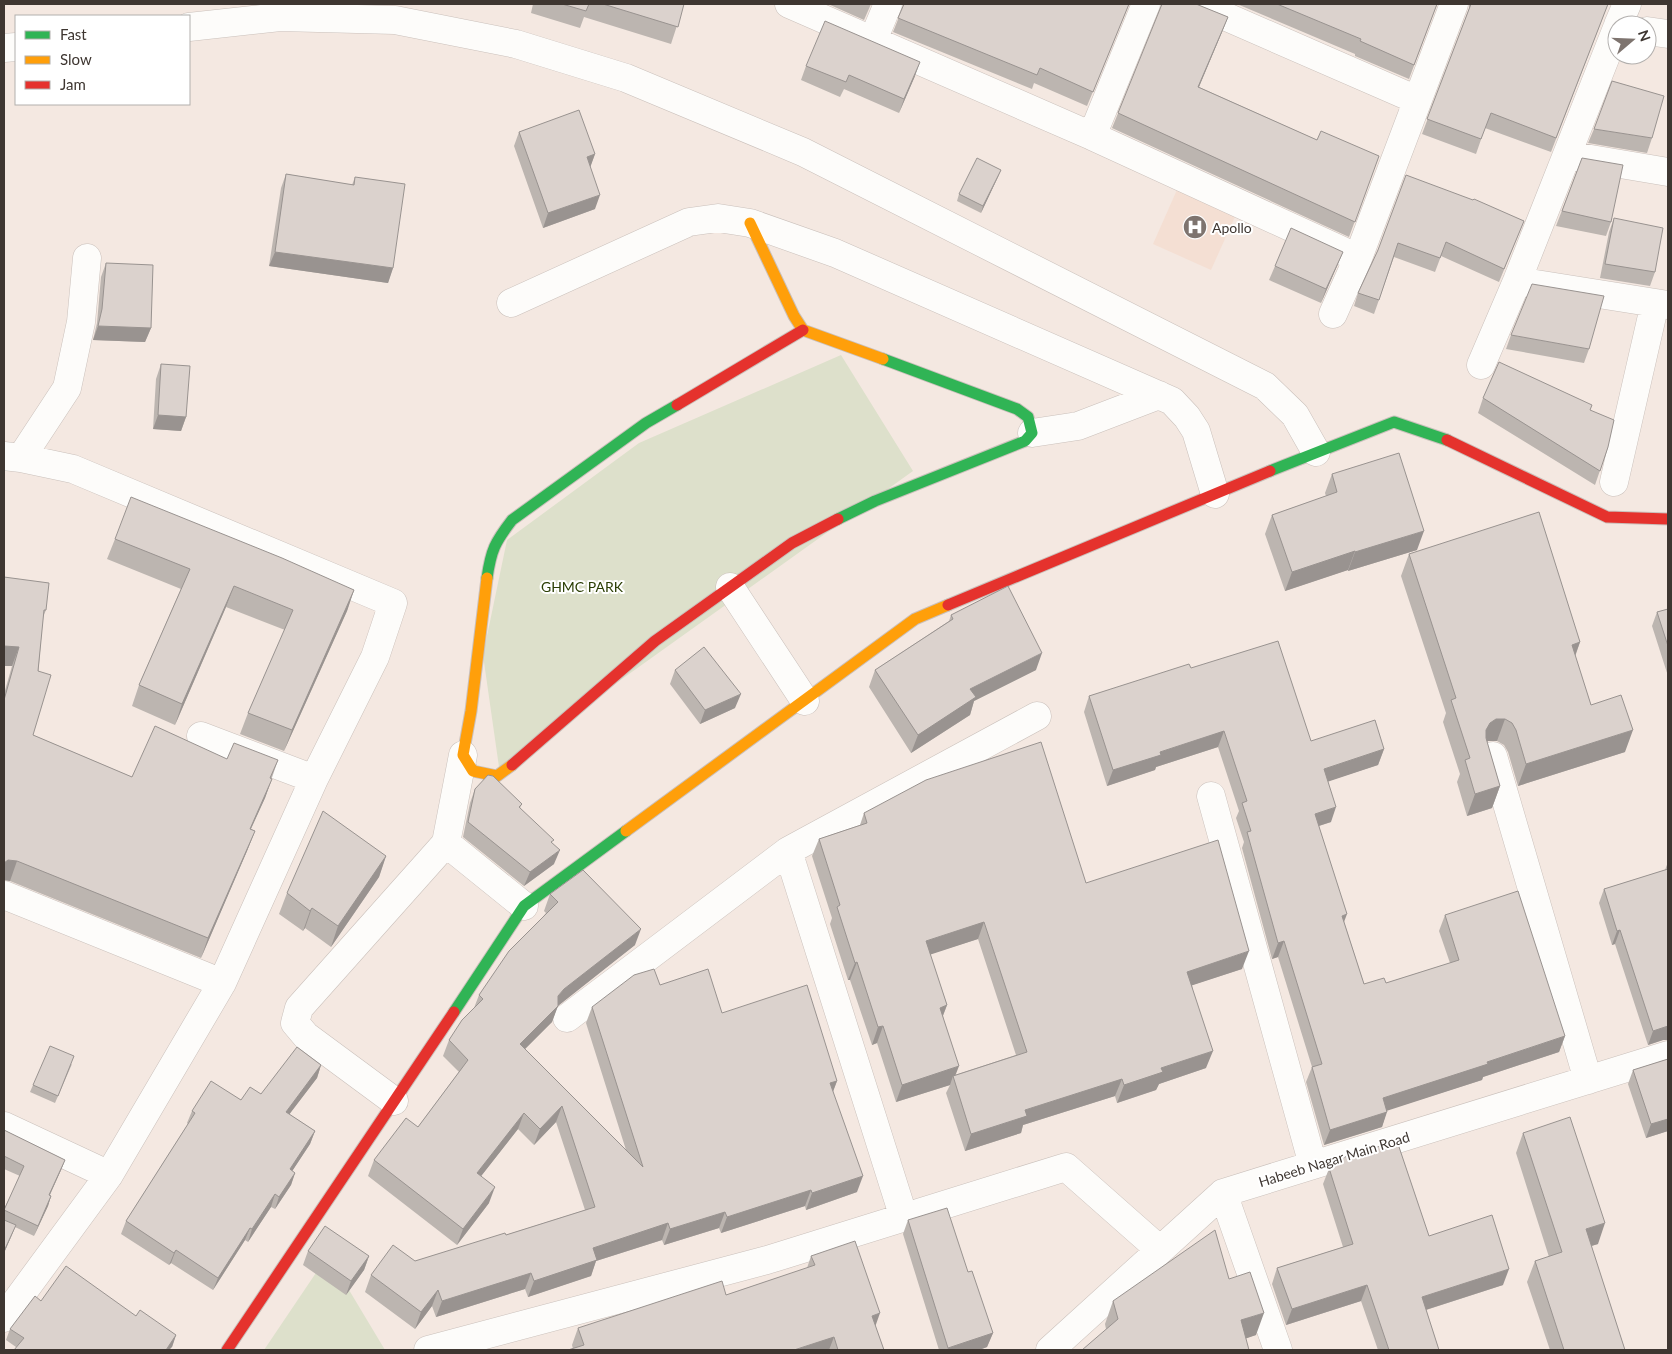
<svg xmlns="http://www.w3.org/2000/svg" width="1672" height="1354" viewBox="0 0 1672 1354" font-family="Lato,sans-serif">
	<style>
		.built { fill: #f4dfd3 }
		.green { fill: #dde0cb }
		.lines { fill: none; stroke-linecap: round; stroke-linejoin: round }
		.street-casing { stroke: #cac0bb; stroke-width: 29 }
		.fast-casing { stroke: #cac0bb; stroke-width: 13 }
		.slow-casing { stroke: #cac0bb; stroke-width: 13 }
		.jam-casing { stroke: #cac0bb; stroke-width: 13 }
		.street { stroke: #fdfcfa; stroke-width: 28 }
		.fast { stroke: #30b455; stroke-width: 11 }
		.slow { stroke: #ff9f0a; stroke-width: 11 }
		.jam { stroke: #e5322d; stroke-width: 11 }
		.wall { fill: #bcb5b0; fill-rule: evenodd }
		.shaded-wall { fill: #999390 }
		.building { fill: #dbd2cd; stroke: #999390 }
		.labels { text-anchor: middle; dominant-baseline: central; stroke-width: 4; stroke-linejoin: round; paint-order: stroke }
		.poi-label { font-size: 14px; fill: #3e3631; stroke: #fff; text-anchor: start }
		.park-label { font-size: 14px; fill: #2b3e04; stroke: #fff }
		.street-label { font-size: 14px; fill: #3e3631; stroke: #fff }
	</style>
	<rect width="100%" height="100%" fill="#f4e8e1"/>
	<path class="built" d="M1180 183 1238 210 1211 270 1153 244Z"/>
	<path class="green" d="M841 355 913 471 499 767 483 655 507 540 639 443Z
		M328 1255 385 1350H264Z"/>
	<g class="lines">
		<g class="street-casing">
			<path id="street" d="M789 4 1092 136 1146 4
				M1197 4 1417 100
				M1618 25 1627 4
				M189 27 280 17 395 20 516 44 626 78 803 152 1265 386 1295 415 1316 452
				M1647 31 1668 34
				M873 40 888 4
				M4 48 16 47
				M1092 136 1358 258
				M1567 155 1668 172
				M1517 281 1668 305
				M511 303 689 222 718 218 750 223 835 253 1172 401 1187 417 1196 431 1215 494
				M1333 314 1358 258 1454 4
				M1481 365 1517 281 1617 28
				M1032 433 1078 426 1159 395
				M4 456 21 458 73 469 393 603 375 657 314 779 222 983 109 1175 4 1318
				M21 458 67 388 81 322 87 258
				M1614 482 1655 303
				M730 587 805 701
				M201 736 314 779
				M1493 756 1588 1080
				M1211 796 1313 1165
				M446 843 524 906
				M788 851 1037 716
				M4 895 222 983
				M567 1018 788 851 904 1218
				M394 1101 306 1036 295 1023 299 1008 446 843 463 755
				M4 1126 109 1175
				M1223 1193 1278 1350
				M428 1350 767 1260 1066 1167 1160 1250
				M1050 1350 1223 1193 1668 1055"/>
		</g>
		<g class="fast-casing">
			<path id="fast" d="M1270 471 1394 422 1447 440
				M838 519 875 501 1025 441 1032 433 1028 417 1017 409 883 359
				M487 578C491 550 495 542 512 520L646 423 677 405
				M454 1012 524 906 626 831"/>
		</g>
		<g class="slow-casing">
			<path id="slow" d="M750 223 794 316 803 330 883 359
				M487 578 471 711 463 755 473 771 497 776 512 765
				M626 831 915 619 948 605"/>
		</g>
		<g class="jam-casing">
			<path id="jam" d="M677 405 803 330
				M1447 440 1607 517 1668 519
				M948 605 1270 471
				M512 765 655 641 792 543 838 519
				M227 1350 454 1012"/>
		</g>
		<use href="#street" class="street"/>
		<use href="#fast" class="fast"/>
		<use href="#slow" class="slow"/>
		<use href="#jam" class="jam"/>
	</g>
	<path class="wall" d="M533 4H684L671 44 584 17 580 28 531 13Z
		M828 4H871L864 20Z
		M903 4H1129L1087 106 1034 83 1032 89 893 32 903 7Z
		M1161 4H1196L1228 17 1222 32 1199 87 1317 140 1379 156 1349 237 1112 128 1161 8Z
		M1237 4H1437L1409 79 1355 56V54Z
		M1469 4H1608L1551 152 1485 128 1476 154 1422 134 1469 9Z
		M806 66 915 76 899 113 844 89 840 97 801 80Z
		M1594 129 1652 138 1647 153 1588 143Z
		M519 132 595 154 590 167 595 209 543 228 514 146Z
		M1582 158 1611 222 1606 236 1556 226Z
		M1001 170 981 213 957 201 959 194Z
		M286 174 352 185 355 177 393 268 388 283 269 266 281 188Z
		M1473 200 1524 221 1499 282 1441 256 1435 272 1394 257 1374 314 1354 306 1358 293 1378 250Z
		M1614 218 1655 272 1650 286 1600 278 1609 232Z
		M1343 252 1337 266 1321 303 1269 280 1275 266Z
		M106 263 151 328 145 342 93 340 97 323 101 277Z
		M1511 335 1589 349 1584 363 1506 349Z
		M161 364 186 417 181 431 153 429 156 379Z
		M1483 398 1590 410 1608 447 1595 485 1478 413Z
		M1332 474 1417 550 1348 571V570L1285 591 1265 534 1272 515 1326 496 1325 493Z
		M115 539 354 590 347 611 284 751 240 734 248 713 285 630 226 607 175 725 132 706 139 685 181 589 107 559Z
		M1409 554 1580 642 1575 657 1591 705 1625 752 1518 786 1508 752 1504 745 1497 741H1488L1487 742 1500 786 1492 808 1467 816 1457 782 1460 774 1443 722 1446 713 1401 576Z
		M4 577 46 610 43 617 33 735 132 777 227 759 278 760 265 798 251 829 255 831 247 851 201 958 10 881 4 880V694L12 666H4Z
		M1668 609V676L1652 626 1657 612Z
		M951 615 1036 670 974 701 970 715 911 753 869 687 875 670 949 621Z
		M1191 668 1311 741 1384 749 1378 765 1328 781 1331 822 1319 826 1344 922 1364 984 1386 983 1450 963 1439 931 1445 915 1565 1036 1559 1052 1483 1077 1482 1080 1387 1110 1382 1127 1324 1145 1306 1082 1312 1067 1278 957 1272 959 1242 848 1244 842 1236 818 1239 811 1218 747 1156 767 1155 770 1107 786 1084 712 1089 696Z
		M675 670 735 708 700 724 670 684Z
		M475 789 522 804 520 808 552 843 554 864 524 886 463 837 470 803Z
		M864 813 1086 883 1242 969 1192 985 1206 1068 1159 1084 1156 1090 1117 1103 1115 1096 1023 1125 1021 1133 965 1151 946 1093 950 1085 896 1102 877 1043 872 1045 850 980H848L830 924 832 918 812 856 819 839 860 825ZM978 939 1016 1055 955 1075 943 1016 947 1005 930 954Z
		M386 856 379 877 331 947 305 928 303 931 279 914 287 893Z
		M1668 862V1040H1663L1648 1045 1615 944 1612 945 1599 903 1604 889 1665 870Z
		M550 894 635 945 558 1005 552 1022 525 1049 626 1150 586 1023 592 1007 660 985 722 1013 837 1081 833 1091 857 1192 806 1210 805 1206 721 1233 719 1228 664 1245 662 1240 596 1261 591 1276 528 1297 525 1289 436 1317 432 1306 415 1329 365 1292 371 1275 415 1261 506 1235 585 1210 556 1122 534 1145 518 1129 481 1176 489 1203 457 1245 368 1176 374 1160 418 1127 459 1072 443 1056 449 1040 474 1008 479 995 546 913 544 911Z
		M1668 1059V1131L1646 1138 1628 1084 1633 1070Z
		M72 1064 55 1103 30 1092 33 1085Z
		M321 1065 317 1078 289 1114 315 1131 310 1144 292 1171 295 1173 291 1185 275 1209 271 1207 248 1242 245 1240 213 1290 171 1263 169 1265 121 1234 126 1221 188 1124 187 1123 192 1111 241 1100 261 1094Z
		M4 1130 65 1160 61 1170 50 1195 51 1196 48 1206 34 1236 15 1227 4 1253V1209L20 1176 4 1169Z
		M1523 1133 1598 1244 1591 1246 1625 1350H1550L1527 1282 1535 1261 1549 1257 1516 1153Z
		M1332 1161 1429 1236 1503 1285 1426 1310 1439 1350H1378L1361 1301 1286 1325 1272 1284 1277 1268 1343 1247 1323 1184Z
		M908 1220 968 1272 993 1333 987 1347 979 1350H939L903 1234Z
		M308 1251 369 1256 364 1270 346 1295 303 1265Z
		M811 1256 875 1326 884 1350H568L573 1349 572 1345 578 1328 726 1295 807 1268Z
		M1229 1279 1256 1335 1246 1338 1106 1329 1105 1324 1113 1301Z
		M41 1301 136 1316 176 1335 172 1347H16L6 1340 10 1329Z"/>
	<path class="shaded-wall" d="M1228 17 1222 32 1193 101 1198 87Z
		M920 62 915 76 899 113 904 99Z
		M595 154 590 168 587 157Z
		M1001 170 998 177 981 213 983 206Z
		M600 195 595 209 543 228 548 213Z
		M275 252 393 268 388 283 269 266Z
		M1343 252 1337 266 1321 303 1326 289Z
		M98 326 151 328 145 342 93 340Z
		M158 415 186 417 181 431 153 429Z
		M1424 531 1417 550 1348 571 1355 552Z
		M1355 551 1348 570 1285 591 1292 572Z
		M234 586 226 607 175 725 182 704Z
		M354 590 347 611 284 751 292 730Z
		M1580 642 1572 664V645Z
		M4 646 19 647 12 666H4Z
		M1042 653 1036 670 974 701 970 715 911 753 918 735 970 689Z
		M741 694 735 708 700 724 705 710Z
		M1496 719H1505L1497 741H1488L1482 745 1486 730 1490 723Z
		M1633 730 1625 752 1518 786 1526 764Z
		M1224 731 1218 747 1156 767 1155 770 1107 786 1113 770 1160 752Z
		M1384 749 1378 765 1318 785 1324 769Z
		M272 779 265 798 242 848 250 829Z
		M1500 786 1492 808 1467 816 1475 794Z
		M1336 807 1331 822 1309 829 1315 814Z
		M255 831 247 851 201 958 208 938Z
		M560 850 554 864 524 886 530 872Z
		M386 856 379 877 331 947 338 926Z
		M8 860 17 861 10 881 4 880V863Z
		M312 908 305 928 303 931 310 911Z
		M1347 914 1341 930 1342 916Z
		M984 922 978 939 920 958 926 941Z
		M641 929 635 945 558 1006 552 1022 514 1060 520 1044 564 989Z
		M1620 930 1615 944 1612 945 1617 931Z
		M1284 941 1278 957 1272 959 1278 943Z
		M1249 951 1242 969 1181 989 1187 972Z
		M857 962 850 980H848L855 963Z
		M947 1005 940 1023V1008Z
		M883 1026 877 1043 872 1045 878 1027Z
		M1668 1026V1040H1663L1648 1045 1653 1031Z
		M1565 1036 1559 1052 1483 1077 1482 1080 1377 1114 1383 1098 1487 1062Z
		M1213 1051 1206 1068 1159 1084 1156 1090 1117 1103 1124 1085 1161 1068Z
		M321 1065 317 1078 282 1124 286 1112Z
		M959 1066 954 1079 953 1076 950 1085 896 1102 902 1085Z
		M1122 1079 1115 1096 1023 1125 1021 1133 965 1151 971 1134 1025 1110Z
		M837 1081 831 1097 830 1083Z
		M562 1106 556 1122 534 1145 540 1129Z
		M1387 1112 1382 1127 1324 1145 1330 1130Z
		M524 1113 518 1129 471 1189 477 1173Z
		M1668 1119V1131L1646 1138 1651 1124Z
		M315 1131 310 1144 285 1182 290 1169Z
		M65 1160 61 1170 45 1205 49 1195Z
		M295 1173 291 1185 275 1209 279 1197Z
		M863 1176 857 1192 806 1210 812 1193Z
		M495 1187 489 1203 457 1245 463 1229Z
		M811 1190 805 1206 721 1233 727 1217Z
		M275 1194 271 1207 248 1242 252 1229Z
		M51 1196 48 1206 34 1236 38 1226Z
		M725 1212 719 1228 664 1245 670 1229Z
		M668 1223 662 1240 596 1261 591 1276 528 1297 534 1281 593 1248Z
		M1605 1223 1598 1244 1578 1250 1586 1229Z
		M16 1225 11 1237 4 1253V1251Z
		M250 1228 245 1240 213 1290 218 1278Z
		M176 1250 171 1263 169 1265 174 1253Z
		M369 1256 364 1270 346 1295 351 1281Z
		M1509 1269 1503 1285 1416 1313 1422 1297Z
		M531 1273 525 1289 436 1317 442 1301Z
		M1367 1285 1361 1301 1286 1325 1292 1309Z
		M438 1290 432 1306 415 1329 421 1312Z
		M880 1313 874 1330 872 1316Z
		M1264 1313 1256 1335 1233 1343 1241 1320Z
		M993 1333 987 1347 979 1350H947L948 1348Z
		M176 1335 172 1347 169 1350H166Z
		M834 1337 829 1350H794Z"/>
	<path class="building" d="M562 4H589L586 11Z
		M603 4H684L678 27Z
		M904 4H1129L1093 92 1040 68 1037 75 898 18Z
		M1162 4H1196L1228 17 1198 87 1317 140 1321 131 1379 156 1355 222 1118 113Z
		M1277 4H1437L1414 65 1360 41 1361 39Z
		M1471 4H1608L1556 138 1491 113 1481 139 1427 119Z
		M825 21 920 62 904 99 849 75 846 82 806 66Z
		M1612 81 1664 96 1652 138 1594 129Z
		M579 110 595 154 587 157 600 195 548 213 519 132Z
		M977 158 1001 170 983 206 959 194Z
		M1582 158 1623 165 1611 222 1562 211Z
		M286 174 354 185 355 177 405 184 393 268 275 252Z
		M1406 175 1473 200 1474 199 1524 221 1504 269 1446 242 1440 258 1398 243 1379 300 1358 293 1378 250Z
		M1614 218 1663 228 1655 272 1605 264Z
		M1291 228 1343 252 1326 289 1275 266Z
		M106 263 153 265 151 328 98 326 102 309Z
		M1532 284 1604 296 1589 349 1511 335Z
		M1499 362 1592 405 1590 410 1614 420 1608 447 1600 471 1483 398Z
		M161 364 190 366 186 417 158 415Z
		M1399 453 1424 531 1355 552V551L1292 572 1272 515 1337 492 1332 474Z
		M131 497 282 558 354 590 292 730 248 713 293 610 234 586 182 704 139 685 190 569 115 539Z
		M1539 512 1580 642 1572 645 1591 705 1621 695 1633 730 1526 764 1516 730 1512 723 1505 719H1496L1490 723 1486 730V738L1500 786 1475 794 1465 760 1470 758 1451 700 1456 698 1409 554Z
		M4 577 49 583 46 610H44L38 671 51 675 33 735 132 777 155 726 227 759 234 743 278 760 270 778 272 779 250 829 255 831 208 938 17 861 8 860 4 863V700L19 647 4 646Z
		M1008 586 1042 653 970 689 976 697 918 735 875 670 953 619 951 615Z
		M1668 609V646L1657 612Z
		M1278 641 1311 741 1375 720 1384 749 1324 769 1336 807 1315 814 1347 914 1342 916 1364 984 1384 978 1386 983 1459 960 1445 915 1518 891 1565 1036 1487 1062 1488 1064 1383 1098 1387 1112 1330 1130 1312 1067 1322 1064 1284 941 1278 943 1247 832 1251 831 1242 803 1247 801 1224 731 1160 752 1161 755 1113 770 1089 696 1189 664 1191 668Z
		M704 647 741 694 705 710 675 670Z
		M1041 742 1086 883 1218 840 1249 951 1187 972 1213 1051 1161 1068 1163 1072 1124 1085 1122 1079 1025 1110 1027 1116 971 1134 953 1076 1027 1052 984 922 926 941 947 1005 940 1008 959 1066 902 1085 883 1026 878 1027 857 962 855 963 837 907 840 905 819 839 867 823 864 813 926 780Z
		M488 775 493 776 522 804 519 807 554 840 551 842 560 850 530 872 468 822 475 789Z
		M323 811 386 856 338 926 312 908 310 911 287 893Z
		M1668 869V1026L1653 1031 1620 930 1617 931 1604 889Z
		M583 870 641 929 564 989 558 996V1006L520 1044 643 1167 592 1007 634 975 654 969 660 985 708 969 722 1013 807 985 837 1081 830 1083 863 1176 812 1193 811 1190 727 1217 725 1212 670 1229 668 1223 593 1248 597 1260 534 1281 531 1273 442 1301 438 1290 421 1312 371 1275 393 1245 415 1261 505 1233 506 1235 595 1207 562 1106 540 1129 524 1113 477 1173 495 1187 463 1229 374 1160 406 1118 418 1127 468 1060 449 1040 462 1020 483 999 479 995 509 951 558 902 550 894Z
		M50 1046 74 1056 58 1096 33 1085Z
		M297 1047 321 1065 286 1112 315 1131 290 1169 295 1173 279 1197 275 1194 252 1229 250 1228 218 1278 176 1250 174 1253 126 1221 195 1113 192 1111 211 1081 241 1100 250 1087 261 1094Z
		M1668 1059V1119L1651 1124 1633 1070Z
		M1570 1117 1605 1223 1586 1229 1625 1350H1564L1535 1261 1562 1252 1523 1133Z
		M4 1130 65 1160 49 1195 51 1196 38 1226 4 1210 24 1166 4 1156Z
		M1397 1141 1429 1236 1492 1215 1509 1269 1422 1297 1439 1350H1389L1367 1285 1292 1309 1277 1268 1353 1244 1329 1168 1334 1167 1332 1161Z
		M947 1208 968 1272 972 1271 993 1333 948 1348 908 1220Z
		M4 1220 16 1225 4 1251Z
		M325 1226 369 1256 351 1281 308 1251Z
		M1215 1230 1229 1279 1250 1272 1264 1313 1241 1320 1249 1350H1082L1118 1319 1113 1301Z
		M855 1241 880 1313 872 1316 884 1350H838L834 1337 794 1350H568L584 1345 578 1328 722 1281 726 1295 815 1265 811 1256Z
		M66 1266 136 1316 140 1310 176 1335 166 1350H14L24 1338 10 1329 35 1296 41 1301Z"/>
	<defs>
		<g id="hospital-disc" transform="scale(1.25)"><circle r="9.5" fill="#7e746f" stroke="#fff"/><path d="M-5-5h3v3.5h4V-5h3V5h-3V1.5h-4V5h-3Z" fill="#fff"/></g>
	</defs>
	<g fill-rule="evenodd">
		<use href="#hospital-disc" x="1195" y="227"/>
	</g>
	<g class="labels">
		<g class="poi-label">
			<text x="1212" y="227">Apollo</text>
		</g>
		<g class="park-label">
			<text x="582" y="586">GHMC PARK</text>
		</g>
		<g class="street-label">
			<text transform="translate(1334 1159) rotate(-17)">Habeeb Nagar Main Road</text>
		</g>
	</g>
	<rect width="1672" height="1354" fill="none" stroke="#3e3631" stroke-width="10"/>
	<rect x="15" y="15" width="175" height="90" fill="#ffffff" stroke="#b2afad"/>
	<rect x="25" y="31" width="25" height="8" fill="#30b455" stroke="#b2afad"/>
	<text x="60" y="40" font-size="15" fill="#3e3631">Fast</text>
	<rect x="25" y="56" width="25" height="8" fill="#ff9f0a" stroke="#b2afad"/>
	<text x="60" y="65" font-size="15" fill="#3e3631">Slow</text>
	<rect x="25" y="81" width="25" height="8" fill="#e5322d" stroke="#b2afad"/>
	<text x="60" y="90" font-size="15" fill="#3e3631">Jam</text>
	<g transform="translate(1632 40) rotate(71)"><circle r="24" fill="#ffffff" stroke="#b2afad"/>
	<path d="M0-4L9 19L0 12L-9 19Z" fill="#7e746f"/>
	<text y="-8" font-size="14" font-weight="bold" text-anchor="middle" fill="#3e3631">N</text>
	</g>
</svg>
